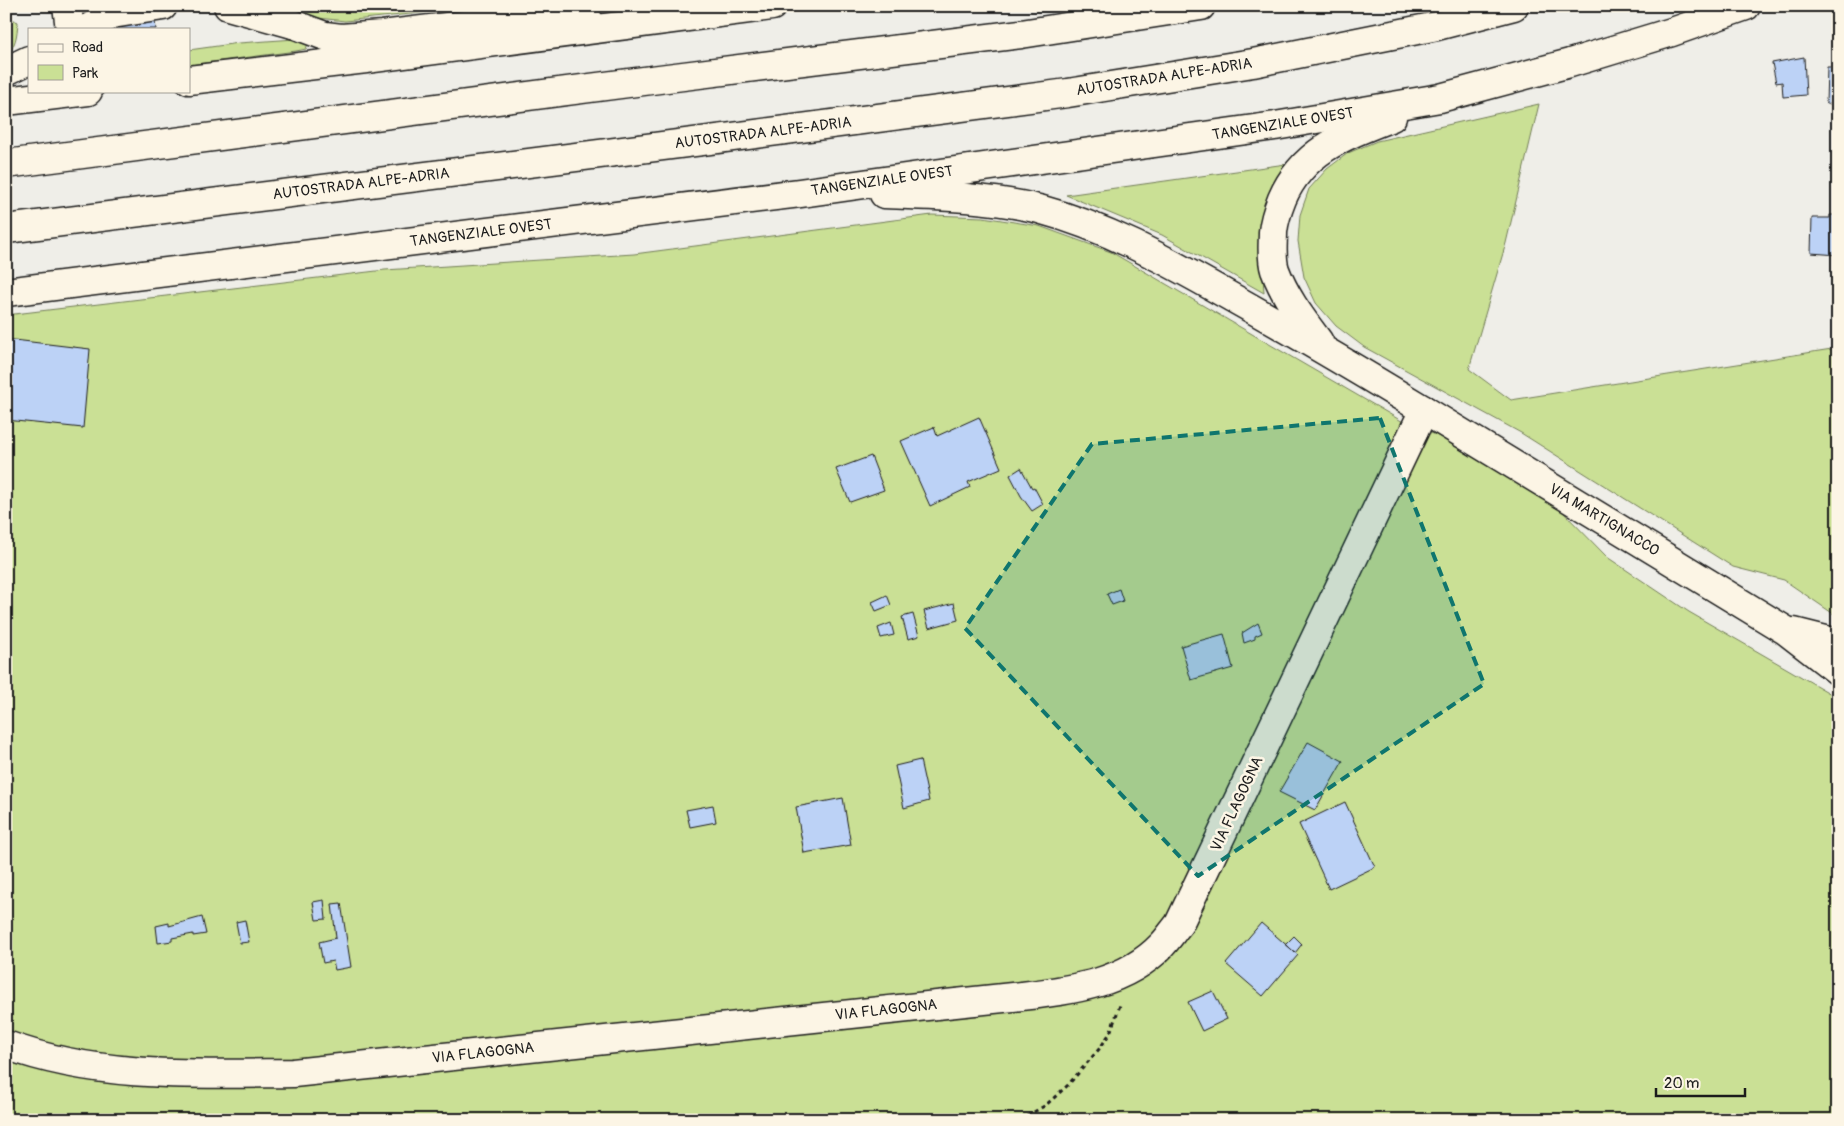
<svg xmlns="http://www.w3.org/2000/svg" width="1844" height="1126" viewBox="0 0 1844 1126" font-family="Pangolin,sans-serif">
	<style>
		.green { fill: #cae095; stroke: #737e58 }
		.building { fill: #bcd2f6; stroke: #1c1c1c }
		.lines { fill: none; stroke-linecap: round; stroke-linejoin: round }
		.minor-casing { stroke: #1c1c1c; stroke-width: 31 }
		.major-casing { stroke: #1c1c1c; stroke-width: 31 }
		.highway-casing { stroke: #1c1c1c; stroke-width: 31 }
		.path { stroke: #1c1c1c; stroke-width: 3; stroke-dasharray: 4 4; stroke-linecap: butt }
		.minor { stroke: #fcf5e5; stroke-width: 28 }
		.major { stroke: #fcf5e5; stroke-width: 28 }
		.highway { stroke: #fcf5e5; stroke-width: 28 }
		.marked { fill: #0f766e; fill-opacity: 0.2; stroke: #0f766e; stroke-width: 4; stroke-dasharray: 10 6; stroke-linejoin: round }
		.labels { text-anchor: middle; dominant-baseline: central; stroke-width: 5; stroke-linejoin: round; paint-order: stroke }
		.street-label { font-size: 15px; fill: #1c1c1c; stroke: #fcf5e5 }
	</style>
	<rect width="100%" height="100%" fill="#efeee8"/>
	<filter id="ink" filterUnits="userSpaceOnUse"><feTurbulence type="fractalNoise" baseFrequency=".02" numOctaves="2"/><feDisplacementMap in="SourceGraphic" scale="10" xChannelSelector="R" yChannelSelector="G"/><feConvolveMatrix kernelMatrix="1 2 1 2 8 2 1 2 1" color-interpolation-filters="sRGB"/></filter>
	<g filter="url(#ink)">
		<path class="green" d="M294 6H485L345 21 310 17Z
			M11 19 18 22C17 35 16 47 6 54V20Z
			M295 39 308 44 306 49 296 51 189 65V50L239 43Z
			M1539 104 1506 243 1469 369 1511 400 1838 348V617L1784 580 1733 567 1521 433 1364 347 1336 326 1316 303 1304 277 1298 241 1300 215 1309 189 1327 169 1348 153 1377 141Z
			M1286 164 1268 198 1261 242 1264 293 1162 235 1066 195Z
			M932 215 983 217 1039 226 1111 252 1405 423 1436 435 1560 509 1607 557 1689 612 1838 698V1120H6V315L385 270 634 254Z"/>
		<path class="building" d="M153 6 156 29H114Z
			M1804 57 1806 95 1783 97 1782 82 1776 83 1772 63Z
			M1827 67H1838V104H1826Z
			M1830 215H1838V255L1811 253 1812 218H1830Z
			M6 339 90 349 83 428 6 420Z
			M979 417 1001 468 968 482 970 487 930 506 901 441 934 427 937 436Z
			M871 456 884 490 850 502 836 469Z
			M1021 468 1032 488 1034 487 1043 504 1032 511 1021 496 1010 475Z
			M1119 589 1123 601 1112 605 1107 594Z
			M887 595 891 605 876 611 872 602Z
			M954 603 958 620 929 628 924 611Z
			M913 614 919 636 908 639 902 617Z
			M891 623 894 635 881 638 878 628Z
			M1258 623 1262 633 1255 636V639L1244 643 1242 633Z
			M1224 634 1233 668 1191 680 1181 646Z
			M1308 742 1343 761 1315 810 1279 792Z
			M920 760 929 801 904 808 895 766Z
			M843 798 851 845 804 853 796 807Z
			M1345 802 1375 867 1329 889 1299 824Z
			M713 805 716 822 690 827 686 810Z
			M324 900 326 919 316 920 313 902Z
			M341 903 351 967 335 970 333 961 323 963 319 942 336 938 332 904Z
			M202 917 206 934 193 936V934L172 938V941L158 943 156 926 169 923V926Z
			M245 920 249 942 240 943 236 922Z
			M1261 923 1298 955 1263 996 1226 964Z
			M1294 936 1302 944 1295 953 1286 944Z
			M1213 991 1227 1019 1202 1031 1188 1002Z"/>
		<g class="lines">
			<g class="minor-casing">
				<path id="minor" d="M67 6 70 29
					M228 6 293 24
					M87 29 112 14 163 6
					M6 71 29 60
					M6 1045C98 1079 197 1074 293 1073L1022 996C1071 990 1125 984 1162 945 1168 939 1173 931 1179 924L1424 410"/>
			</g>
			<g class="major-casing">
				<path id="major" d="M1424 410 1785 630 1838 671
					M1794 632 1838 643"/>
			</g>
			<g class="highway-casing">
				<path id="highway" d="M293 24 325 36 341 38 382 35 543 15H565L588 19
					M189 80 366 59 772 6
					M6 101 88 91
					M6 164 667 78 1021 34 1201 6
					M884 194C936 196 989 197 1039 209 1106 227 1164 259 1224 293 1292 331 1358 370 1424 410
					M6 229 702 141 1068 93 1253 63 1437 26 1514 6
					M6 292 800 193 1275 126 1440 98 1570 63 1672 32 1746 6
					M1319 342C1302 319 1285 297 1275 270 1271 258 1273 244 1273 232 1274 221 1278 209 1282 199 1303 150 1346 135 1392 117"/>
			</g>
			<path class="path" d="M1020 1120 1046 1105 1068 1085 1100 1048 1110 1033 1120 1005"/>
			<use href="#minor" class="minor"/>
			<use href="#major" class="major"/>
			<use href="#highway" class="highway"/>
		</g>
	</g>
	<path class="marked" d="M1380 418 1484 684 1198 876 965 628 1092 444Z"/>
	<g class="labels">
		<g class="street-label">
			<text transform="translate(1164 77) rotate(-9)">AUTOSTRADA ALPE-ADRIA</text>
			<text transform="translate(1283 124) rotate(-9)">TANGENZIALE OVEST</text>
			<text transform="translate(763 133) rotate(-7)">AUTOSTRADA ALPE-ADRIA</text>
			<text transform="translate(882 181) rotate(-8)">TANGENZIALE OVEST</text>
			<text transform="translate(361 184) rotate(-7)">AUTOSTRADA ALPE-ADRIA</text>
			<text transform="translate(481 233) rotate(-7)">TANGENZIALE OVEST</text>
			<text transform="translate(1604 520) rotate(31)">VIA MARTIGNACCO</text>
			<text transform="translate(1237 804) rotate(-65)">VIA FLAGOGNA</text>
			<text transform="translate(886 1010) rotate(-6)">VIA FLAGOGNA</text>
			<text transform="translate(483 1053) rotate(-6)">VIA FLAGOGNA</text>
		</g>
	</g>
	<rect width="1844" height="1126" fill="none" stroke="#fcf5e5" stroke-width="25"/>
	<rect x="12" y="12" width="1819" height="1101" fill="none" stroke="#1c1c1c" stroke-width="2" filter="url(#ink)"/>
	<rect x="28" y="28" width="162" height="65" fill="#fcf5e5" stroke="#a29e95"/>
	<rect x="38" y="44" width="25" height="8" fill="#fcf5e5" stroke="#a29e95"/>
	<text x="72" y="52" font-size="15" fill="#1c1c1c">Road</text>
	<rect x="38" y="65" width="25" height="15" fill="#cae095" stroke="#a29e95"/>
	<text x="72" y="78" font-size="15" fill="#1c1c1c">Park</text>
	<path d="M1656 1088v8h89v-8" fill="none" stroke="#1c1c1c" stroke-width="2.5"/>
	<text x="1664" y="1088" font-size="15" fill="#1c1c1c" stroke="#fcf5e5" stroke-width="4" paint-order="stroke">20 m</text>
</svg>
